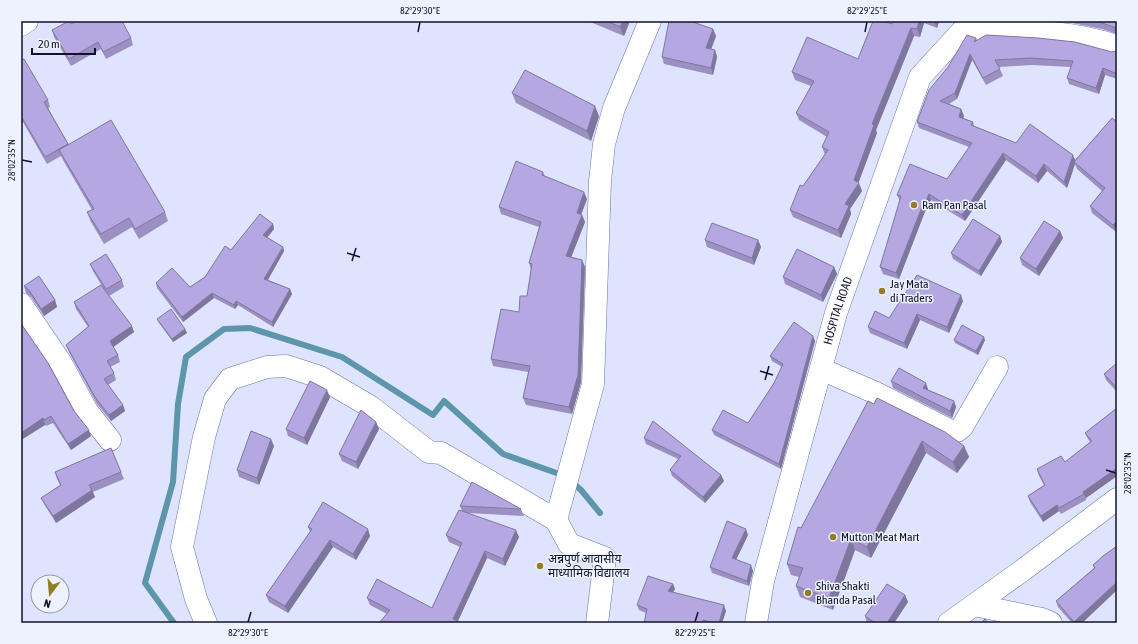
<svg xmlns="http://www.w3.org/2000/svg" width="1138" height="644" viewBox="0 0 1138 644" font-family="'Asap Condensed','Noto Sans Devanagari',sans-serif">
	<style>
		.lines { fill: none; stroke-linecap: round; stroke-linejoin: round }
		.stream { stroke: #5d96aa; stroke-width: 6 }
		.minor-casing { stroke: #6974ae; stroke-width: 23 }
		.minor { stroke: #fff; stroke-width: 22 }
		.wall { fill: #9c90c2 }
		.shaded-wall { fill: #7f769e }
		.building { fill: #b5a8e2; stroke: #7f769e }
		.ticks { fill: none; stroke: #11142b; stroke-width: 1.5 }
		.poi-dot { fill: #927d24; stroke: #eef2ff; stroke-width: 1.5 }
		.labels { text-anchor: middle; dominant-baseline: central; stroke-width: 3; stroke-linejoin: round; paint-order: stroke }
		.poi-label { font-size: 12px; fill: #11142b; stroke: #eef2ff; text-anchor: start }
		.street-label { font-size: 12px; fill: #11142b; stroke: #eef2ff }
		.neatline { fill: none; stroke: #11142b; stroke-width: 1.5 }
		.ticks-label { font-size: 10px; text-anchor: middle; fill: #11142b }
	</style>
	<rect width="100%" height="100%" fill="#dee4fe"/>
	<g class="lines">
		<path class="stream" d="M572 482 581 490 600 513
			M174 623 145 583 173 482 178 404 186 357 224 329 250 328 342 357 433 415 444 401 503 454 565 476"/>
		<g class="minor-casing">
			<g id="minor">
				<path d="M21 25 27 21"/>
				<path d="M964 29C1016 30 1067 30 1117 46"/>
				<path d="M21 304 61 363 87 411 110 440"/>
				<path d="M821 369 876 393 951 431H957L962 427 997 367"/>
				<path d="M556 520 593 384 600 181 604 144 614 108 650 21"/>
				<path d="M974 605 1042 619 1051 623"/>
				<path d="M206 623 196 599 182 547 204 437 215 399 230 379 267 367 286 366 320 377 371 407 429 452 441 453 556 520 569 544 605 558 597 623"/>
				<path id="s1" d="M756 623 763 581 836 313 920 77 964 29 969 21"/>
				<path d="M949 623 1023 570 1117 499"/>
			</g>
		</g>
		<use href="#minor" class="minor"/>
	</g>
	<path class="wall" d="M588 21H630L624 36Z
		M893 21H939L937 28 924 23 920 37 914 36 876 130 877 133 858 183 862 191 850 209 851 214 841 238 793 217 790 210 803 186 825 155 822 147 827 137 799 120 796 113 811 86 795 80 792 72 858 59 892 24Z
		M1055 21H1117V34L1102 29 1062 21Z
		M71 24 131 38 133 45 106 59 101 49 71 66 54 37 52 30Z
		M713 29 716 36 711 49 715 50 717 57 713 75 664 64 662 57Z
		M976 38 977 40 1112 52 1117 51V79L1105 75 1099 94 1069 84 1067 78 1071 67 1032 65 999 67 1003 76 986 85 972 60 957 99 949 104 961 109 964 116 963 118 973 122 974 126 1016 143 1075 160 1112 118 1116 232 1092 213 1090 206 1102 191 1077 169 1075 164 1067 188 1047 171 1038 183 1006 160 965 221 931 200 927 210 926 209 899 279 883 274 880 267 900 201 897 195 947 179 969 147 919 128 917 122Z
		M21 60 48 100 50 107 48 108 69 145 165 212 168 221 139 239 132 227 104 244 91 222 87 212 92 210 63 160 61 156 47 164 23 122 21 124Z
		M512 93 599 116 591 141 516 103Z
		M543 172 545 176 587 199 581 215H582L585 222 571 257 582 260 585 267 581 382 572 414 526 405 523 398 528 372 493 366 491 359 519 312 527 296 531 270 529 263 539 227 501 214 499 207Z
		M273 224 274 229 267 238 283 247 284 251 268 280 290 289 292 294 273 327 238 305 235 309 214 298 183 322 157 288 156 283 190 287 205 277 231 250Z
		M1060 231 1063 238 1039 276 1022 265 1020 258Z
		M1000 236 1002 242 981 276 953 259 951 253Z
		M705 240H758L761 247 754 265 707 247Z
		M90 264 122 280 124 287 109 296 134 332 113 347 118 355 120 362 110 367 114 373 116 380 108 385 123 405 125 411 111 421 97 404 69 352 66 345 88 327 76 309 74 302 102 286 93 271Z
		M834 267 837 274 823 302 785 284 783 277Z
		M24 286 55 300 57 307 44 316 31 297 26 293Z
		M963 301 949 333 920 320 907 349 870 333 868 327 889 318Z
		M157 319 185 329 187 333 173 342 159 323Z
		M22 325 74 411 91 436 71 450 53 423 46 426 45 425 21 440Z
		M954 340H985L978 355 955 343Z
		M815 341 781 469 714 435 712 430 748 423 774 383 782 367 772 361 770 356Z
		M1117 363V392L1106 380 1104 374Z
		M891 381 928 389V390L954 401 956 407 952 418 893 388Z
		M330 397 307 445 288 436 286 429Z
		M874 404 964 446 969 457 957 473 926 453 871 558 855 550 833 610 800 597 796 586 799 577 791 575 787 564 801 528Z
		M1117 408V476L1086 498V500L1061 514 1059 511 1043 522 1030 502 1028 496 1044 485 1039 476 1037 469 1065 462 1090 442 1088 439 1085 433Z
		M376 422 379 429 358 469 342 461 339 454Z
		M644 438 721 475 724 481 705 503 672 476 670 470 678 459 646 444Z
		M274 446 259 485 239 477 237 470Z
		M55 472H121L124 479 93 492 95 497 56 523 44 504 41 498 60 485 57 479Z
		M460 506 521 509 524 516 467 513 519 537 505 566 487 558 458 621 387 614 370 605 367 598 432 608 460 547 449 542 446 535 462 511Z
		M308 527 370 536 356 560 333 547 288 613 269 602 266 595 310 532Z
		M748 535 736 560 753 571 749 586 712 573 710 567Z
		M1117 546V590L1082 623H1072L1058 607 1056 601 1094 568 1093 565Z
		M673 584 675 589 673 592 726 611 722 623H644L646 613 639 610 637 605Z
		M905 595 908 602 894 623H867L865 616Z"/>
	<path class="shaded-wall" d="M623 21H630L624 36 620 27Z
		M919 21H923L924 23 920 37 917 29Z
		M934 21H939L937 28Z
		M911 28 914 36 876 130 877 133 857 187 859 183 862 191 850 209 851 214 841 238 838 230 845 204 872 124Z
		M713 29 716 36 709 55 706 48Z
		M715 50 717 57 713 75 711 68Z
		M970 54 972 60 957 99 955 93Z
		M1103 68 1105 75 1099 94 1096 88Z
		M595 106 599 116 591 141 587 131Z
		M961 109 964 116 961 123 959 117Z
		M1003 153 1006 160 965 221 962 215Z
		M1073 155 1076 162H1074L1075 164 1067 188 1064 182Z
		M1044 164 1047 171 1038 183 1036 176Z
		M584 192 587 199 579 220 577 213Z
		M929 194 931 200 927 210 925 203Z
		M924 202 926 209 899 279 896 273Z
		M582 215 585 222 569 263 566 256Z
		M1117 221V231L1116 232 1113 225Z
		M273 224 274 229 265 240 263 235Z
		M1060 231 1063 238 1039 276 1036 269Z
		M1000 236 1002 242 981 276 979 271Z
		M758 240 761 247 754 265 752 258Z
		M283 247 284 251 266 283 264 279Z
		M582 260 585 267 581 382 572 414 569 407Z
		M834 267 837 274 823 302 821 295Z
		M290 289 292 294 273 327 272 322Z
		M212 293 214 298 183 322 182 317Z
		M961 295 963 301 949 333 947 327Z
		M55 300 57 307 44 316 41 309Z
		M236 301 238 305 235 309 234 305Z
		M917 314 920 320 907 349 904 343Z
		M132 326 134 332 112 348 110 341Z
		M185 329 187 333 173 342 172 339Z
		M813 336 815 341 781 469 779 464Z
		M984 337 985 340 978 355 976 351Z
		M926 383 928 389 925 395 923 388Z
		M327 390 330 397 307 445 304 438Z
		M954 401 956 407 952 418 950 411Z
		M123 405 125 411 111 421 109 415Z
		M43 418 45 425 21 440V433Z
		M376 422 379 429 358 469 356 462Z
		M89 430 91 436 71 450 68 444Z
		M271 439 274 446 259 485 257 478Z
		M922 441 926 453 871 558 867 547Z
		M964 446 969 457 957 473 953 462Z
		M1117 468V476L1086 498 1083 492Z
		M721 475 724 481 705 503 703 497Z
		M92 490 95 497 56 523 53 516Z
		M1057 505 1059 511 1043 522 1041 516Z
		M368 529 370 536 356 560 353 554Z
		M746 529 748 535 734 564 732 558Z
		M516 530 519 537 505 566 503 559Z
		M851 539 855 550 833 610 829 598Z
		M330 540 333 547 288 613 285 606Z
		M485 551 487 558 457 623 453 619Z
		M751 565 753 571 749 586 747 581Z
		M1117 582V590L1082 623H1075L1074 622Z
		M673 584 675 589 670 597 668 591Z
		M905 595 908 602 894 623H887Z
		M724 605 726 611 722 623H719Z"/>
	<path class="building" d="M69 21 71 24 77 21H122L131 38 103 52 98 42 69 59 52 30Z
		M607 21H623L620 27Z
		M669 21H690L713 29 706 48 715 50 711 68 662 57Z
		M873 21H883L892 24 893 21H919L917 29 911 28 872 124 874 125 854 180 859 183 845 204 849 206 838 230 790 210 800 185 803 186 828 150 822 147 829 132 796 113 814 81 792 72 807 37 858 59Z
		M1093 21H1117V28L1099 22Z
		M967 35 976 38 974 42 986 35 1038 38 1075 42 1112 52 1117 51V74L1103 68 1096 88 1067 78 1073 61 1030 58 995 60 1000 69 983 78 970 54 955 93 940 101 961 109 959 117 973 122 971 125 1016 143 1030 124 1073 155 1064 182 1044 164 1036 176 1003 153 962 215 929 194 925 203 924 202 896 273 880 267 901 196 897 195 910 164 947 179 972 143 917 122 929 90 948 67Z
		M24 59 48 100 44 102 68 144 45 157 21 116V60Z
		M525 70 595 106 587 131 512 93Z
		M1112 118 1117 122V157H1116L1117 158V221L1113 225 1090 206 1105 188 1074 162Z
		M111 120 165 212 135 229 129 218 101 234 87 212 94 209 59 150Z
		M516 161 543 172 542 175 584 192 577 213 582 215 566 256 582 260 578 375 569 407 523 398 530 366 491 359 501 309 519 312 520 296H527L532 264 529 263 541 222 499 207Z
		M260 214 273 224 263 235 283 247 264 279 290 289 272 322 236 301 234 305 212 293 182 317 156 283 172 268 190 287 205 277 225 246 231 250Z
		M973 219 1000 236 979 271 951 253Z
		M1044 221 1060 231 1036 269 1020 258Z
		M712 223 758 240 752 258 705 240Z
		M797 249 834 267 821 295 783 277Z
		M106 254 122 280 106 289 90 264Z
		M917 275 961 295 947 327 917 314 904 343 868 327 875 311 889 318Z
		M39 276 55 300 41 309 29 290 24 286Z
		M101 285 132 326 110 341 118 355 107 361 114 373 104 379 123 405 109 415 95 397 66 345 89 326 74 302Z
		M171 309 185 329 172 339 157 319Z
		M794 322 813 336 779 464 712 430 723 410 748 423 774 383 783 364 770 356Z
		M22 325 48 363 74 411 89 430 68 444 51 416 44 420 43 418 21 433V326Z
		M962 325 984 337 976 351 954 340Z
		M1117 363V388L1104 374Z
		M899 368 926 383 923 388 954 401 950 411 891 381Z
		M310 381 327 390 304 438 286 429Z
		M877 398 945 432 964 446 953 462 922 441 867 547 851 539 829 598 796 586 803 568 787 564 798 527 801 528 868 401 874 404Z
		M1117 408V468L1083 492 1084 494 1059 508 1057 505 1041 516 1028 496 1045 485 1037 469 1061 456 1065 462 1092 441 1085 433Z
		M361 410 376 422 356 462 339 454Z
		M653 421 721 475 703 497 670 470 681 456 644 438Z
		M251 431 271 439 257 478 237 470Z
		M111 448 121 472 89 485 92 490 53 516 41 498 61 485 55 472Z
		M472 482 521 509 460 506Z
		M323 502 368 529 353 554 330 540 285 606 266 595 312 529 308 527Z
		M459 510 516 530 503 559 485 551 453 619 462 623H379L390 610 367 598 377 579 432 608 462 543 446 535Z
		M727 521 746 529 732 558 751 565 747 581 710 567Z
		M1117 546V582L1074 622 1056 601 1095 568 1093 565 1103 556Z
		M648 576 673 584 668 591 724 605 719 623H714L703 620V623H644L647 609 637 605Z
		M887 584 905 595 887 623H875L865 616Z
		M985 619 988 623H981Z
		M1117 620V623H1113Z"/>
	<path class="ticks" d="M418 32 420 22M865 32 867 22M22 160 32 162M347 253 360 257M352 261 356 248M760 371 773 375M765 380 769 366M1106 470 1116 473M248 622 251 612M695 622 698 612"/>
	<g class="poi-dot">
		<circle cx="914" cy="205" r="4"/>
		<circle cx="882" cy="291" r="4"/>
		<circle cx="833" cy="537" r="4"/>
		<circle cx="540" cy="566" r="4"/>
		<circle cx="808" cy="593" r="4"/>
	</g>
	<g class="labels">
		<g class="poi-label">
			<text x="922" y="205">Ram Pan Pasal</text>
			<text x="890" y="284">Jay Mata<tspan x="890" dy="14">di Traders</tspan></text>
			<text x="841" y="537">Mutton Meat Mart</text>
			<text x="548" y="559">अन्नपुर्ण आवासीय<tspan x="548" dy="14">माध्यामिक विद्यालय</tspan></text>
			<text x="816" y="586">Shiva Shakti<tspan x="816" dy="14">Bhanda Pasal</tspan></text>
		</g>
		<g class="street-label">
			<text stroke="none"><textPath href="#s1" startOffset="323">HOSPITAL ROAD</textPath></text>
		</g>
	</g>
	<rect width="1138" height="644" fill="none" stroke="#eef2ff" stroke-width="44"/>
	<g transform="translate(50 594) rotate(196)"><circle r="19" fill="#eef2ff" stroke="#9699aa"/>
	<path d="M0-3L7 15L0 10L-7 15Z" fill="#927d24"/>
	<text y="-6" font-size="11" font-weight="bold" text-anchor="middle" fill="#11142b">N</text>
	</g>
	<path d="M32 48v6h63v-6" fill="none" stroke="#11142b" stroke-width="2"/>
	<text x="38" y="48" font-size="12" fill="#11142b" stroke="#eef2ff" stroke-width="3" paint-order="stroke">20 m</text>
	<rect x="22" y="22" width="1094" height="600" class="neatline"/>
	<g class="ticks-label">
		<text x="420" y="14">82°29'30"E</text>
		<text x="867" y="14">82°29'25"E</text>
		<text transform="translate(11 160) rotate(-90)" y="4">28°02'35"N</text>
		<text transform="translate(1127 473) rotate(-90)" y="4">28°02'35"N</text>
		<text x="248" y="636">82°29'30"E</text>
		<text x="695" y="636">82°29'25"E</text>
	</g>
</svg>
